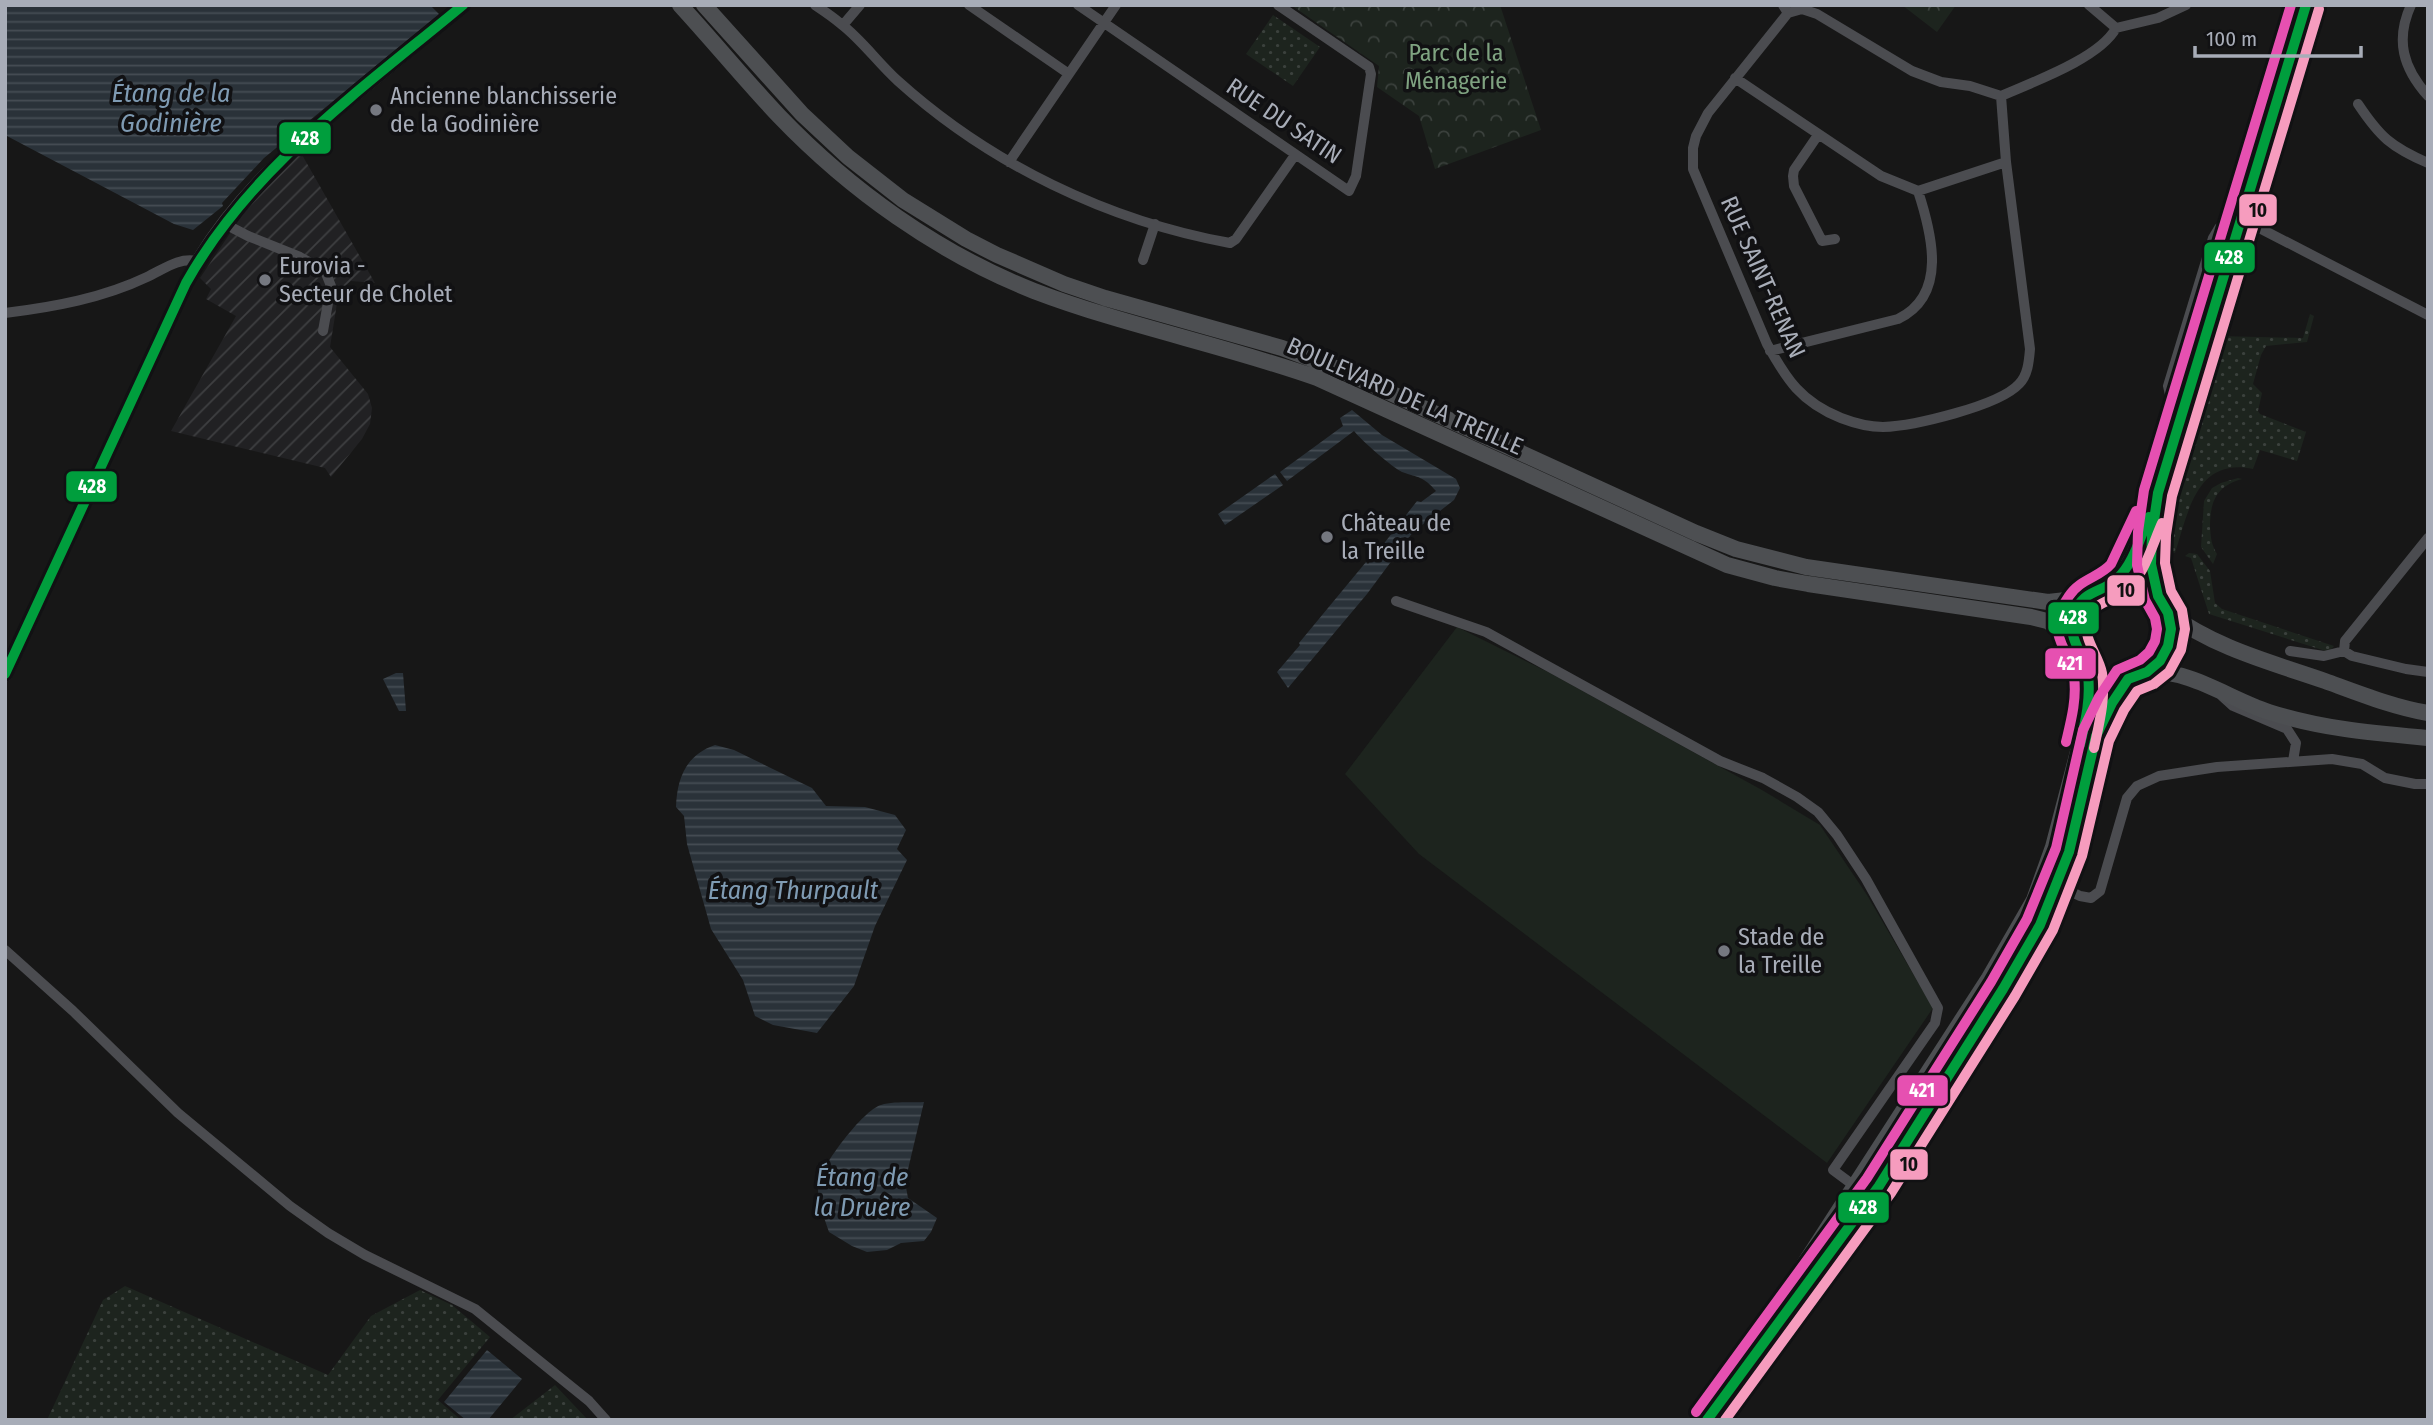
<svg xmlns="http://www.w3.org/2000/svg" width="2433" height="1425" viewBox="0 0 2433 1425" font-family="'Fira Sans Condensed',sans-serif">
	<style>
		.industrial { fill: url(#industrial-furrows) }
		.grass { fill: url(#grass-dots) }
		.park { fill: url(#park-crowns) }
		.pitch { fill: #1d241e }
		.water { fill: url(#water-rules) }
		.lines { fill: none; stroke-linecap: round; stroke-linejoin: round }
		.street { stroke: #4b4c50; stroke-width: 10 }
		.secondary { stroke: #4a4a4e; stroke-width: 14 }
		.primary { stroke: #4d4f52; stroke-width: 16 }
		.bus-1-casing { stroke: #111113; stroke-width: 16 }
		.bus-2-casing { stroke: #111113; stroke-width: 16 }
		.bus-3-casing { stroke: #111113; stroke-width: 16 }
		.bus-1 { stroke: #009e3d; stroke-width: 10 }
		.bus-2 { stroke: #f69cbe; stroke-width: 10 }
		.bus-3 { stroke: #e650b1; stroke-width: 10 }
		.poi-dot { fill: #757880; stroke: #111113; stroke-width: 2.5 }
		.labels { text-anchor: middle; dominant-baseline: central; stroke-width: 7; stroke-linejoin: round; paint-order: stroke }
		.park-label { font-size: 24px; fill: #7fa381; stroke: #111113 }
		.poi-label { font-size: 24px; fill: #a8adb8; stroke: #111113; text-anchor: start }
		.street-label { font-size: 24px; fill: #a8adb8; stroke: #111113 }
		.water-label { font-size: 26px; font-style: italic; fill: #7f9bb3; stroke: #111113 }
		.line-badge { stroke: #111113; stroke-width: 2.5 }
		.badge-label { font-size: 19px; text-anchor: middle; font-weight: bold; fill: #fff }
		.pale-badge-label { font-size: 19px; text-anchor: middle; font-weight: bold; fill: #111 }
	</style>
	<defs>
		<pattern id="industrial-furrows" width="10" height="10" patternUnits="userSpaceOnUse" patternTransform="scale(1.75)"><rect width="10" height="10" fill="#212123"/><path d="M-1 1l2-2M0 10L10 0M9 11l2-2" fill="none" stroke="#3e3f41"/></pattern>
		<pattern id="grass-dots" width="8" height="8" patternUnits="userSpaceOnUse" patternTransform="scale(1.75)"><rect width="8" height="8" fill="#1d241e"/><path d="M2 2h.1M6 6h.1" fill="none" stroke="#3b413d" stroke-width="1.8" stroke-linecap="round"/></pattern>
		<pattern id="park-crowns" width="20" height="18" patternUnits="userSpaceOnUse" patternTransform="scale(1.75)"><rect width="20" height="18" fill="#1d241e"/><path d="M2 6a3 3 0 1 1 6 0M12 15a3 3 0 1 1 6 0" fill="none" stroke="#3b413d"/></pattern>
		<pattern id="water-rules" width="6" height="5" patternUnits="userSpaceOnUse" patternTransform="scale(1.75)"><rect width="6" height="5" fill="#2a3239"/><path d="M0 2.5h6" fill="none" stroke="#464d54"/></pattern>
	</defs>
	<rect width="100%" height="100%" fill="#171717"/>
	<path class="industrial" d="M301 153 375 283 351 281 339 291 330 347 368 394 372 408 370 424 362 439 331 477 325 468 171 431 236 316 206 299 211 289 200 278 247 208Z"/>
	<path class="grass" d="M1273 15 1320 47 1293 86 1246 54Z
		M2310 314 2314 316 2307 342 2266 346 2261 355 2253 384 2262 393 2258 411 2260 414 2306 432 2297 461 2260 450 2253 469C2196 457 2188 513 2175 553L2168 551 2163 541 2185 480 2182 459 2218 336 2303 338Z
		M2238 478 2242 479C2216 486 2210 502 2210 527 2211 538 2211 544 2217 554L2213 564 2201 547 2204 501 2212 488 2221 483Z
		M2189 553 2197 554 2210 571 2215 603 2222 609 2334 646 2329 652 2209 614 2191 558 2185 556Z
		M125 1286 328 1375 371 1316 420 1290 452 1305 490 1337 438 1400 461 1420H47L103 1300Z
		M555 1385 588 1420H510Z"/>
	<path class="park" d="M1291 5H1500L1541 130 1435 169 1419 116 1377 87 1379 66Z
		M1902 5H1956L1937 32Z"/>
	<path class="pitch" d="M1457 627 1550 673 1762 790 1820 825 1867 895 1933 1008 1827 1163 1419 854 1345 774Z"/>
	<path class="water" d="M5 5H430L439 14 264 158 222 203 223 206 193 230 174 224 5 135Z
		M1352 410 1382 435 1456 479 1460 488 1454 500 1413 532 1367 594 1288 688 1277 672 1300 645 1299 643 1366 562 1368 564 1417 501 1421 502 1436 491C1423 476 1419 478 1402 472 1392 467 1362 441 1354 431L1287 481 1280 472 1343 426 1340 418Z
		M1275 474 1283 485 1225 525 1218 514Z
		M396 673H403L406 711H399L383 679Z
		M715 745 734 750 812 788 826 806 865 807 895 815 906 830 897 849 907 860 875 926 854 986 817 1033 773 1025 755 1016 743 980 711 929 687 844 684 816 676 807C677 778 686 755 715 745Z
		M924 1102 905 1182 908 1198 937 1218 931 1232 924 1241 901 1243 887 1250 867 1252 852 1246 829 1232C824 1217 817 1200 818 1184 821 1166 863 1110 881 1105 893 1101 911 1103 924 1102Z
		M487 1350 522 1379 488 1420H466L444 1402Z"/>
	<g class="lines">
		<path class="street" d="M815 5C824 11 833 17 841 24 862 40 878 63 898 81 990 164 1108 221 1230 243L1236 239 1295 155
			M969 5 1069 74
			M1078 5 1349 191 1356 176 1371 74 1369 67 1278 5
			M1783 5 1788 13 1802 9 1817 14 1912 71 1941 82 1970 86 2001 96C2033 82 2100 58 2116 28
			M2089 5 2116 28 2158 18 2186 5
			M2411 5C2395 40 2403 68 2428 96
			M1788 13 1708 113 1696 136 1693 148V169L1767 344C1787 380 1801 402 1841 418 1854 423 1869 427 1883 427 1913 426 1999 406 2019 384 2028 375 2029 361 2030 349L2006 162 2001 96
			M843 25 860 5
			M1735 78 1881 176 1918 191 2006 162
			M2358 104C2380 137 2391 147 2428 163
			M1818 135 1794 170 1793 176 1794 186 1822 241 1835 239
			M1009 162 1116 5
			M223 223 248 236 300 257 325 271 331 286 323 331
			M1143 260 1155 224
			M5 313C54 307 103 298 147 277 164 269 179 257 197 261
			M1770 351 1898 319C1948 295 1932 234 1918 191
			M2184 408 2170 395 2168 386 2213 238 2219 228 2240 218 2428 315
			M2428 538 2345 641 2344 651 2352 656 2406 669 2428 672
			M1396 601 1486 632 1720 761 1763 778 1797 797 1818 812 1837 835 1866 879 1938 1008 1935 1023 1833 1170 1864 1193 1875 1188
			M2290 651 2324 656 2344 651
			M2222 696 2233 706 2287 729 2296 743 2293 761
			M2057 885 2080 896 2091 898 2100 891 2127 798 2137 786 2159 776 2217 767 2332 759 2362 764 2385 778 2415 784H2428
			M5 950 73 1011 178 1113 290 1206 328 1233 365 1255 475 1309 589 1401 606 1420"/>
		<path class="secondary" d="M2155 515 2151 564 2158 596
			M2116 581 2132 557 2162 481 2306 5
			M5 675 186 283C224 207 288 151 352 97 389 66 426 36 463 5"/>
		<path class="primary" d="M680 5C714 42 745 80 779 116 850 190 938 253 1034 291 1126 326 1224 345 1317 378L1727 565 1775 578 1808 584 2031 617 2047 621 2072 636
			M704 5 802 114 848 157 903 200 966 239 997 255 1064 284 1105 298 1282 348 1338 369 1696 533 1736 549 1806 567 2048 602 2084 598
			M2073 630a49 49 0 1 1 98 0a49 49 0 1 1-98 0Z
			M2168 613C2215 648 2270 662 2325 681 2358 693 2393 707 2428 713
			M2147 672C2190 669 2229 699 2269 712 2322 729 2373 733 2428 738
			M1763 1328 1989 978 2034 900 2053 847 2086 721 2089 696 2086 664
			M1707 1420 1879 1186 2019 961 2050 904 2069 852 2096 736 2112 703 2128 679"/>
		<g class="bus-1-casing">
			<path id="bus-1" d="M5 674 186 283C251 167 362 89 463 5
				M2080 745C2085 723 2091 699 2088 676 2085 654 2066 639 2074 615 2082 589 2103 593 2117 579 2134 563 2140 537 2149 517
				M1707 1420 1879 1186 2003 989 2040 925 2069 852 2096 736 2112 703 2128 679 2147 672 2160 661 2168 646 2171 629 2168 613 2158 596 2151 564 2152 534 2158 493 2306 5"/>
		</g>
		<g class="bus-2-casing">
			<path id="bus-2" d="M2094 748C2099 724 2106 698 2102 673 2099 656 2083 639 2087 622 2091 603 2109 602 2123 593 2144 578 2152 545 2162 523
				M1725 1420 1891 1193 2015 996 2053 930 2082 856 2109 741 2124 710 2137 691 2154 684 2169 672 2181 650 2185 629 2182 610 2171 591 2165 563 2166 535 2172 496 2319 9"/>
		</g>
		<g class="bus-3-casing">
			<path id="bus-3" d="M2066 742C2071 721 2077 699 2074 677 2069 646 2042 633 2069 596 2080 579 2100 577 2111 564L2136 511
				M1696 1412 1867 1178 1991 982 2027 919 2056 848 2083 730 2099 697 2117 670 2140 660 2149 652 2155 641 2157 629 2155 618 2145 600 2137 565 2138 532 2144 490 2291 5"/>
		</g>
		<use href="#bus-1" class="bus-1"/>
		<use href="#bus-2" class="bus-2"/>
		<use href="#bus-3" class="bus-3"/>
	</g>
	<g class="poi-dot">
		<circle cx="376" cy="110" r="7"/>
		<circle cx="265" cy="280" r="7"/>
		<circle cx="1327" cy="537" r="7"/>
		<circle cx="1724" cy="951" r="7"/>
	</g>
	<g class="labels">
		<g class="park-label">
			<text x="1456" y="53">Parc de la<tspan x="1456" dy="28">Ménagerie</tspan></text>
		</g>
		<g class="poi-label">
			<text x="390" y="96">Ancienne blanchisserie<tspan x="390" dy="28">de la Godinière</tspan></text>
			<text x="279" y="266">Eurovia -<tspan x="279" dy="28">Secteur de Cholet</tspan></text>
			<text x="1341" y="523">Château de<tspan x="1341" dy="28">la Treille</tspan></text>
			<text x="1738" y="937">Stade de<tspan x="1738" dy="28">la Treille</tspan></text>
		</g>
		<g class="street-label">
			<text transform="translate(1284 121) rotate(34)">RUE DU SATIN</text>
			<text transform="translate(1763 277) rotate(66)">RUE SAINT-RENAN</text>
			<text transform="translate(1405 396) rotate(24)">BOULEVARD DE LA TREILLE</text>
		</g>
		<g class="water-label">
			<text x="171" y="93">Étang de la<tspan x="171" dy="30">Godinière</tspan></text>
			<text x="793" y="890">Étang Thurpault</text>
			<text x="862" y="1177">Étang de<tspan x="862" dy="30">la Druère</tspan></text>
		</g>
	</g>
	<g class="line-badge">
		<rect x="278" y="121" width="54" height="34" rx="7" fill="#009e3d"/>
		<rect x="2238" y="193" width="40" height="34" rx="7" fill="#f69cbe"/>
		<rect x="2203" y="241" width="53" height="33" rx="7" fill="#009e3d"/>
		<rect x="65" y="470" width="53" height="33" rx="7" fill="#009e3d"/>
		<rect x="2106" y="574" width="40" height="33" rx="7" fill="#f69cbe"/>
		<rect x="2047" y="601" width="53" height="34" rx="7" fill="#009e3d"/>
		<rect x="2044" y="647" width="53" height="33" rx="7" fill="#e650b1"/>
		<rect x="1896" y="1074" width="53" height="33" rx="7" fill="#e650b1"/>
		<rect x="1889" y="1148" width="40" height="33" rx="7" fill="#f69cbe"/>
		<rect x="1837" y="1191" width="53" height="33" rx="7" fill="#009e3d"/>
	</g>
	<g class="badge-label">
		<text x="305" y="145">428</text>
		<text x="2229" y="264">428</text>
		<text x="92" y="493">428</text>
		<text x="2073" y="624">428</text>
		<text x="2070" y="670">421</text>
		<text x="1922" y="1097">421</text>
		<text x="1863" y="1214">428</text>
	</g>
	<g class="pale-badge-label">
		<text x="2258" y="217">10</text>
		<text x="2126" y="597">10</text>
		<text x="1909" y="1171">10</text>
	</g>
	<rect width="2433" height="1425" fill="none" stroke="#a8adb8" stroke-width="14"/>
	<path d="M2195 46v10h166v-10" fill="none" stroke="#a8adb8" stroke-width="3.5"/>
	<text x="2206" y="46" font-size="21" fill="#a8adb8" stroke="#111113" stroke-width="5" paint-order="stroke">100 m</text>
</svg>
